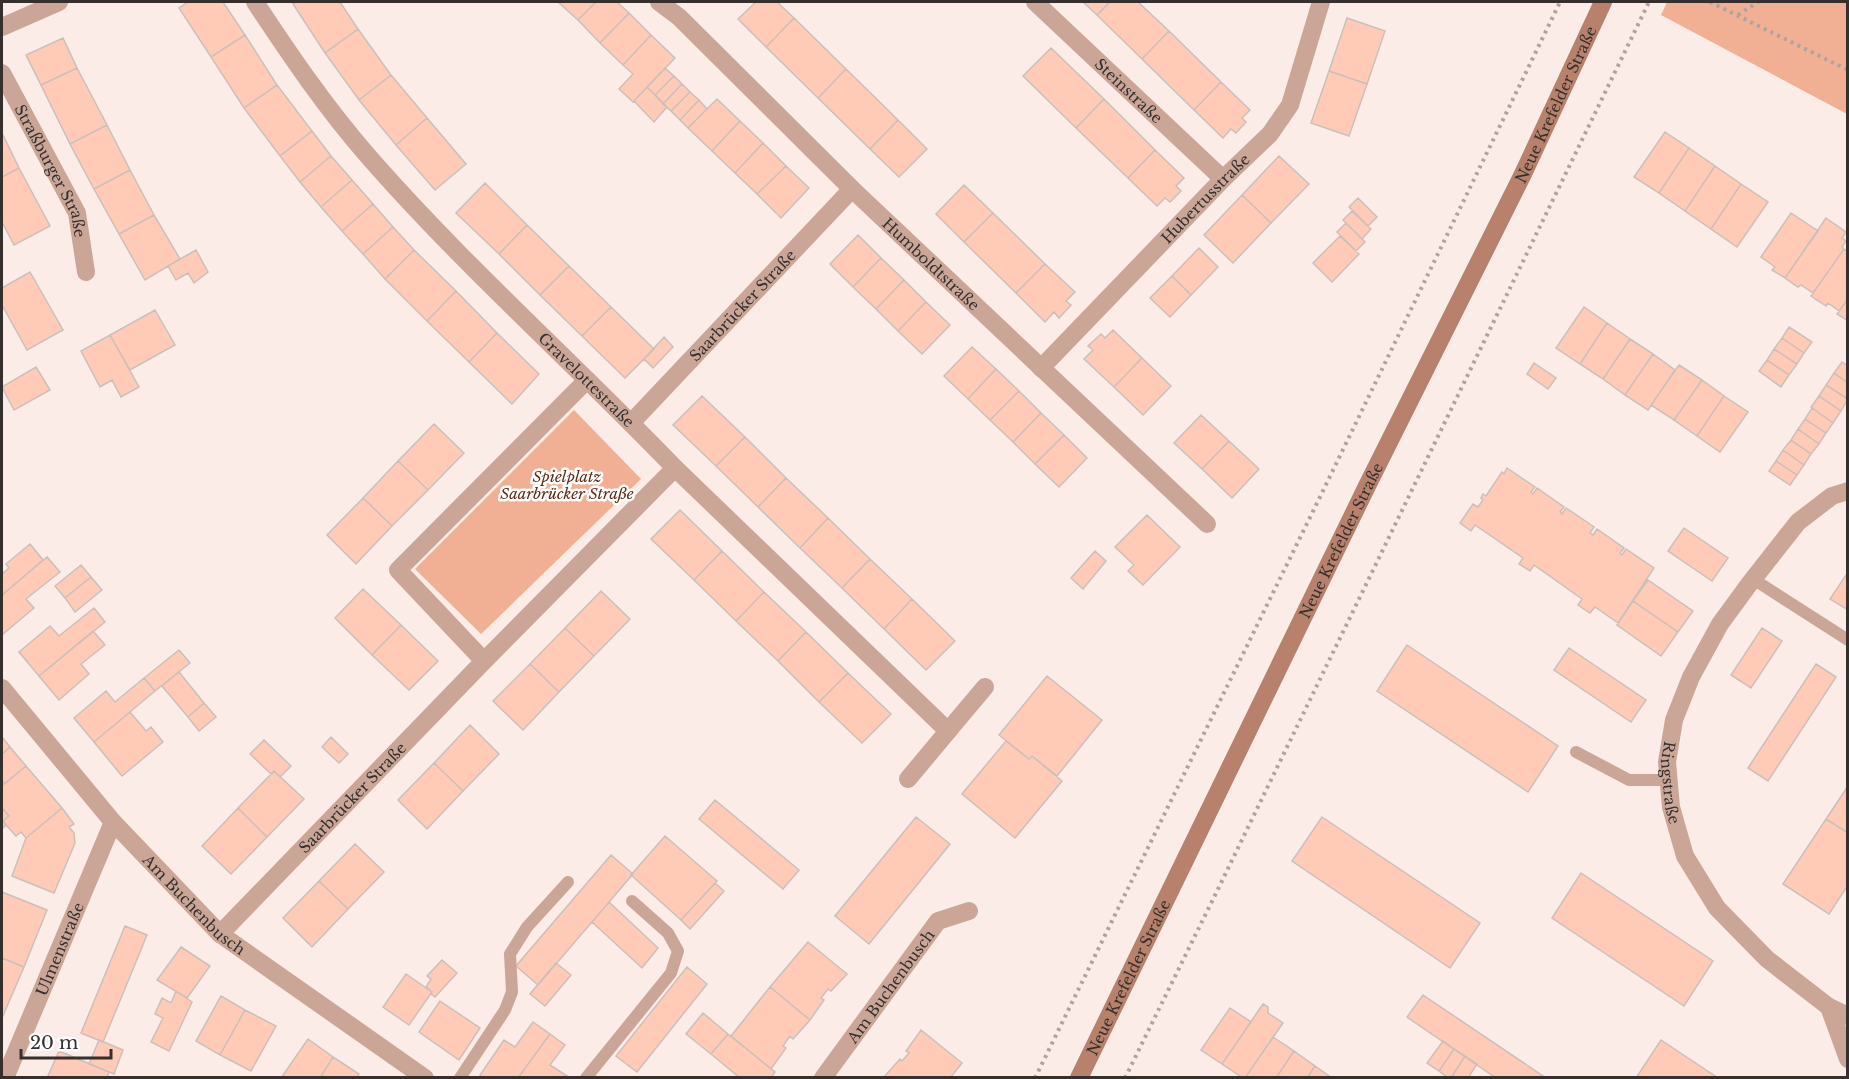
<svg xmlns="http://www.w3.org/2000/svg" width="1849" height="1079" viewBox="0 0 1849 1079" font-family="'Libre Baskerville',serif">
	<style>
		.green { fill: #f1af94 }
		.building { fill: #ffcbb6; stroke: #ccbfb9; stroke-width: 1.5 }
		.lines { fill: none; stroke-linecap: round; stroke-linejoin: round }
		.path { stroke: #afa3a0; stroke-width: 4; stroke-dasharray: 3 4.5; stroke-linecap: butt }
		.lane { stroke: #cba697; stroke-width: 12 }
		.street { stroke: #cba697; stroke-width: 18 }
		.secondary { stroke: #b7816b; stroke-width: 18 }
		.labels { text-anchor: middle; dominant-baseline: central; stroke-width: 5; stroke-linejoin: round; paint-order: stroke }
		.street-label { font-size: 15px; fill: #35302e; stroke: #fff }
		.park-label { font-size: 15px; font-style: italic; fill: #5e2a13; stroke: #fff }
	</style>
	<rect width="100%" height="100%" fill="#fbece7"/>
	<path class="green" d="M1667 2H1847V114L1661 15Z
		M574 410 641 479 481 634 415 569Z"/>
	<path class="building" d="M188 2H223L245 35 211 57 179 8Z
		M296 2H340L358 29 325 53 293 4Z
		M558 2H596L578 20Z
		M596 2H617L629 13 600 43 578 20Z
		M756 2H777L794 18 766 47 738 19Z
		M1083 2H1110L1097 15Z
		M1110 2H1138L1169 31 1142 59 1097 15Z
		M629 13 651 35 623 65 600 43Z
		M794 18 846 69 818 98 766 47Z
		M1347 18 1385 31 1367 84 1329 71Z
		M358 29 391 75 359 100 325 53Z
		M1169 31 1221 82 1194 110 1142 59Z
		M245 35 277 85 244 108 211 57Z
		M651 35 675 58 633 102 619 89 633 74 623 65Z
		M63 38 77 68 41 85 26 55Z
		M1051 48 1104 99 1076 128 1023 76Z
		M77 68 107 125 70 144 41 85Z
		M665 68 674 76 655 95 647 87Z
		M846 69 898 120 870 149 818 98Z
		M1329 71 1367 84 1349 136 1311 123Z
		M391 75 427 118 396 145 359 100Z
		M674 76 682 84 663 104 655 95Z
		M1221 82 1250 110 1242 118 1246 122 1236 133 1231 129 1223 138 1194 110Z
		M682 84 690 92 671 111 663 104Z
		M277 85 312 131 280 156 244 108Z
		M647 87 667 107 654 122 634 101Z
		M690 92 699 100 680 120 671 111Z
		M717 99 740 121 712 151 688 128Z
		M1104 99 1155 150 1128 178 1076 128Z
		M699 100 707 109 688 128 680 120Z
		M427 118 466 164 435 190 396 145Z
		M898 120 927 149 899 177 870 149Z
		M740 121 763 143 735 173 712 151Z
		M107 125 130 170 94 189 70 144Z
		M312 131 331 156 300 182 280 156Z
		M1665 132 1689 148 1659 193 1634 177Z
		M2 133 19 168 2 177Z
		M763 143 786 166 757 194 735 173Z
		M1689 148 1715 166 1685 211 1659 193Z
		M1155 150 1184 178 1176 186 1181 191 1170 202 1165 198 1157 206 1128 178Z
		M331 156 352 180 321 207 300 182Z
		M1279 156 1309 184 1271 223 1242 195Z
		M786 166 809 188 781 218 757 194Z
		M1715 166 1741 184 1711 229 1685 211Z
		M19 168 50 226 14 245 2 222V177Z
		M130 170 154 215 119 234 94 189Z
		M352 180 373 204 342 231 321 207Z
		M485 183 527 225 499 254 456 213Z
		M1741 184 1768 202 1737 247 1711 229Z
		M964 185 993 213 964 242 936 214Z
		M1242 195 1271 223 1233 263 1204 235Z
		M1358 198 1377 217 1368 226 1349 207Z
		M373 204 393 227 363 254 342 231Z
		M1352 211 1371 229 1362 239 1343 220Z
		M993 213 1045 264 1016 293 964 242Z
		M1791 213 1818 231 1785 278 1772 270 1775 267 1761 257Z
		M154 215 180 259 145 280 119 234Z
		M1826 218 1846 232 1842 238 1846 241 1842 247 1844 249 1813 293 1801 285 1798 287 1785 278Z
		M1346 223 1365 242 1356 251 1337 232Z
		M527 225 569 266 540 295 499 254Z
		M393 227 414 250 385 279 363 254Z
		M858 235 881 258 853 287 830 264Z
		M1340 236 1359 254 1332 282 1313 263Z
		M1199 248 1218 267 1191 295 1172 276Z
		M1844 249 1848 252V299L1839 311 1828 303 1826 306 1811 296Z
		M196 250 208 272 194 283 188 273 176 280 168 266Z
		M414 250 456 291 427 321 385 279Z
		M881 258 904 280 876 309 853 287Z
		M1045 264 1075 292 1066 301 1071 305 1059 318 1054 312 1045 322 1016 293Z
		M569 266 611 307 582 336 540 295Z
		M30 272 63 330 27 350 2 305V288Z
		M1172 276 1191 295 1170 317 1150 298Z
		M904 280 926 302 898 331 876 309Z
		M456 291 497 333 469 362 427 321Z
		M1848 299V321L1837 314Z
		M926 302 950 325 922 354 898 331Z
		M611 307 654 349 625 378 582 336Z
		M1584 307 1607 323 1580 364 1556 348Z
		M155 310 175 345 130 370 110 335Z
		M1607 323 1630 339 1603 379 1580 364Z
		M1789 327 1812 342 1804 353 1782 338Z
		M1113 330 1142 358 1114 387 1084 359 1093 350 1088 346 1101 334 1105 338Z
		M497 333 539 374 512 404 469 362Z
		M110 335 139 387 121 397 112 380 100 387 81 351Z
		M664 337 673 347 653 368 644 359Z
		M1782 338 1804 353 1797 364 1774 349Z
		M1630 339 1653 354 1625 395 1603 379Z
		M972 347 996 369 968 399 944 376Z
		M1774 349 1797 364 1789 375 1767 360Z
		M1653 354 1675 370 1648 410 1625 395Z
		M1142 358 1171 386 1143 415 1114 387Z
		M1767 360 1789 375 1781 387 1759 371Z
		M1842 362 1848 366V383L1834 373Z
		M1534 363 1556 378 1548 389 1527 374Z
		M1679 365 1702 380 1674 420 1651 405Z
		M36 367 50 390 14 410 2 387Z
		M996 369 1019 391 990 420 968 399Z
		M1834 373 1848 383V399L1826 385Z
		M1702 380 1724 396 1697 436 1674 420Z
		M1826 385 1848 399 1841 411 1819 396Z
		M1019 391 1041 413 1013 442 990 420Z
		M702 396 745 437 716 466 673 425Z
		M1724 396 1748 412 1720 452 1697 436Z
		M1819 396 1841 411 1833 423 1811 407Z
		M1812 408 1833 423 1826 433 1805 419Z
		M1041 413 1064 435 1035 464 1013 442Z
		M1201 415 1229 441 1202 469 1174 443Z
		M1805 419 1826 433 1819 444 1798 429Z
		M434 424 464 453 428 490 398 461Z
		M1798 429 1819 444 1811 454 1791 440Z
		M1064 435 1087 458 1059 487 1035 464Z
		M745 437 786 478 758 507 716 466Z
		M1791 440 1811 454 1804 465 1783 450Z
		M1229 441 1259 469 1232 498 1202 469Z
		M1783 450 1804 465 1797 475 1776 461Z
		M398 461 428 490 392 526 363 498Z
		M1776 461 1797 475 1790 485 1769 471Z
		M1507 468 1535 487 1531 492 1533 494 1537 488 1564 507 1560 512 1562 514 1566 508 1594 527 1590 533 1593 535 1597 529 1624 548 1620 553 1622 555 1626 549 1654 568 1618 623 1595 607 1590 613 1578 605 1582 599 1534 565 1530 571 1519 564 1523 558 1475 525 1471 531 1460 523 1473 504 1478 507 1483 500 1481 498 1483 494 1486 496 1502 472 1504 474Z
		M786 478 828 518 800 548 758 507Z
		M363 498 392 526 356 564 327 535Z
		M680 510 722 551 694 580 651 539Z
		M1147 515 1180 547 1143 585 1128 571 1134 565 1115 547Z
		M828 518 870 559 842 588 800 548Z
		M1684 528 1728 558 1712 581 1668 551Z
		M30 544 43 560 2 595V571L3 573 9 568 6 564Z
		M722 551 764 592 736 621 694 580Z
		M1095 551 1106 561 1083 589 1071 578Z
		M47 557 60 572 26 599 34 608 3 634 2 632V595Z
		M870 559 912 599 884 629 842 588Z
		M81 565 91 577 65 598 55 586Z
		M1848 572V610L1830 599Z
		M91 577 102 590 75 612 65 598Z
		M1648 580 1693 611 1678 632 1633 601Z
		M363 589 401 625 372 655 335 618Z
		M601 591 630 619 594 656 565 628Z
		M764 592 806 632 778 661 736 621Z
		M912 599 955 641 926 670 884 629Z
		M1633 601 1678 632 1661 656 1617 625Z
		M94 608 105 622 39 676 19 652 50 626 59 636Z
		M401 625 438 661 409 690 372 655Z
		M565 628 594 656 559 692 530 664Z
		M1762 628 1782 641 1751 688 1731 675Z
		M93 631 105 645 81 664 89 674 59 700 39 676Z
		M806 632 848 673 819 702 778 661Z
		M1407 645 1558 746 1528 792 1377 691Z
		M1569 648 1646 700 1631 722 1554 670Z
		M179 650 190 663 155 691 144 678Z
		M530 664 559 692 523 730 493 701Z
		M1816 664 1836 677 1768 781 1748 768Z
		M179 672 204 703 188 717 162 686Z
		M848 673 891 714 862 743 819 702Z
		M1047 676 1102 720 1057 776 1032 756 1029 759 999 735Z
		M144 678 155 691 94 742 74 718 106 691 115 702Z
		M204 703 216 717 199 731 188 717Z
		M130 712 146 731 151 727 163 742 122 776 94 742Z
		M470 725 499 754 463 791 434 763Z
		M2 737 10 747 2 754Z
		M331 737 348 754 339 763 322 747Z
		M264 740 291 766 280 777 274 771 271 774 250 754Z
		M1006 741 1029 759 1032 756 1062 781 1015 838 962 794Z
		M10 747 26 766 4 784 2 780V754Z
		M434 763 463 791 427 829 398 800Z
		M26 766 62 808 26 838 21 832 16 836 6 825 3 821 9 816 2 808V786Z
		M274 771 304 799 267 837 238 808Z
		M1848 786V833L1826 819Z
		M715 800 799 870 783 889 699 819Z
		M2 808 9 816 3 821 6 825 2 829Z
		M62 808 74 824 69 827 74 833 75 843 54 893 12 876 26 838Z
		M238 808 267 837 231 874 202 846Z
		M916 817 950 844 869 944 835 916Z
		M1322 817 1480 923 1450 968 1292 861Z
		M1826 819 1848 833V885L1829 914 1783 884Z
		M665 836 717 881 681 920 631 875Z
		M355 844 384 872 348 909 319 881Z
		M611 855 633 874 538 985 516 966Z
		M1581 873 1713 961 1684 1006 1552 918Z
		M319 881 348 909 312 947 283 918Z
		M715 883 724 891 690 929 681 920Z
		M2 892 47 910 24 967 2 958Z
		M609 902 658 948 642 968 592 922Z
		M125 926 147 935 103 1042 81 1033Z
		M808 942 847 974 831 991 828 989 821 998 824 1000 810 1020 770 987Z
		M181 947 210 966 187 998 157 980Z
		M2 958 24 967 2 1018Z
		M442 960 457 973 435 997 431 994 432 992 426 987 431 979 427 976Z
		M556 963 571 975 545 1006 530 994Z
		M687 967 707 984 637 1072 616 1056Z
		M406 974 432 992 409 1025 383 1007Z
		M770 987 810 1020 793 1039 790 1036 783 1046 786 1048 771 1069 731 1036Z
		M176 991 192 1002 169 1051 151 1042 163 1018 155 1014 162 998 171 1003Z
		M1423 995 1546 1078H1496L1407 1017Z
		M221 996 245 1010 220 1055 196 1041Z
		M440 1001 480 1028 459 1060 419 1032Z
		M1263 1004 1268 1007V1013L1283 1023 1245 1078H1243L1222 1064Z
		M1230 1008 1251 1022 1222 1064 1201 1050Z
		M245 1010 276 1026 251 1071 220 1055Z
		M703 1013 728 1034 711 1054 686 1034Z
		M533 1022 550 1034 518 1078H484L480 1075 504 1040 515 1047Z
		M921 1030 962 1063 950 1078H883L900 1059 902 1061 909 1053 906 1051Z
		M550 1034 565 1045 550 1065 567 1076 565 1078H518Z
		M728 1034 775 1072 771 1078H740L711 1054Z
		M1273 1037 1294 1051 1276 1078H1245Z
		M308 1039 333 1057 320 1078H281Z
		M99 1040 123 1050 114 1074 89 1064Z
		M1661 1040 1718 1078H1636Z
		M1443 1041 1454 1049 1439 1071 1427 1063Z
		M1454 1049 1465 1056 1451 1078H1448L1439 1071Z
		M59 1051 109 1072 107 1078H47Z
		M1294 1051 1315 1066 1307 1078H1276Z
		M1465 1056 1477 1064 1468 1078H1451Z
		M333 1057 359 1074 357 1078H320Z
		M1315 1066 1332 1078H1307Z"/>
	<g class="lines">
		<path class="path" d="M1710 2 1848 70
			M1738 15 1758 2
			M1035 1078 1321 495 1560 2
			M1125 1078 1221 883 1649 2"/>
		<path class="lane" d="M1753 579 1848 640
			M1576 752 1629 780H1669
			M460 1078 505 1010 512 992 510 954 527 927 568 882
			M586 1078 671 973 678 951 668 933 632 901"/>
		<g class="street">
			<path id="s1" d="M255 2C290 55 326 108 368 156 464 266 574 363 675 468L948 731 908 779"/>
			<path id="s2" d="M659 2 679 17 852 189 1207 524"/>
			<path id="s3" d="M1035 2 1223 179"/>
			<path d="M2 27 59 2"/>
			<path id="s4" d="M2 73 77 213 86 272"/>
			<path id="s5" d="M1041 368 1223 179 1270 134 1290 105 1321 2"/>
			<path id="s6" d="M631 423 852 189"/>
			<path id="s7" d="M1848 491 1832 496 1798 522 1750 583 1720 624 1691 677 1674 720 1667 762 1671 807 1685 856 1717 908 1767 959 1829 1007 1848 1016"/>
			<path d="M484 661 398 570 587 380"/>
			<path id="s8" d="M2 688 113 822 220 934 425 1078"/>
			<path d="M948 731 985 687"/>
			<path id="s9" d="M220 934 484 661 675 468"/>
			<path d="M1829 1007 1848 1059"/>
			<path id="s10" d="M5 1078 113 822"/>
			<path id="s11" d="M823 1078 938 921 969 911"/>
		</g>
		<path class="secondary" id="s12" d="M1079 1078 1367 486 1523 174 1603 2"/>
	</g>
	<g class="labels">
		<g class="street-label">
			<text stroke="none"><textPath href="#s3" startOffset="129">Steinstraße</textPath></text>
			<text stroke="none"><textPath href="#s12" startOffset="1084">Neue Krefelder Straße</textPath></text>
			<text stroke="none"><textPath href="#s4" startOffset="110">Straßburger Straße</textPath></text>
			<text stroke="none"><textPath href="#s5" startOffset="236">Hubertusstraße</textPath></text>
			<text stroke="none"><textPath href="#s2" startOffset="378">Humboldtstraße</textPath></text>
			<text stroke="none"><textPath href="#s6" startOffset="162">Saarbrücker Straße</textPath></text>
			<text stroke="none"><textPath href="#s1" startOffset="504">Gravelottestraße</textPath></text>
			<text stroke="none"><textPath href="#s12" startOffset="598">Neue Krefelder Straße</textPath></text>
			<text stroke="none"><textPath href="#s7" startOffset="358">Ringstraße</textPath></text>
			<text stroke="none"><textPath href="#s9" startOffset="190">Saarbrücker Straße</textPath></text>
			<text stroke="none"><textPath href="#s8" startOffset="290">Am Buchenbusch</textPath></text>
			<text stroke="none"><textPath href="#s10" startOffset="140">Ulmenstraße</textPath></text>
			<text stroke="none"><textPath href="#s12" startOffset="112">Neue Krefelder Straße</textPath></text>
			<text stroke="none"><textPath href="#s11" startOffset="114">Am Buchenbusch</textPath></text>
		</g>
		<g class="park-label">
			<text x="567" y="476">Spielplatz<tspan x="567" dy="17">Saarbrücker Straße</tspan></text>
		</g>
	</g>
	<rect width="1849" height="1079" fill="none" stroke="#35302e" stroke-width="6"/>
	<path d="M21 1049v9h90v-9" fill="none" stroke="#35302e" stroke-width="3"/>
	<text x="30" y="1049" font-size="18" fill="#35302e" stroke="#ffffff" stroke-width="4.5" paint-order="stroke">20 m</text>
</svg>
